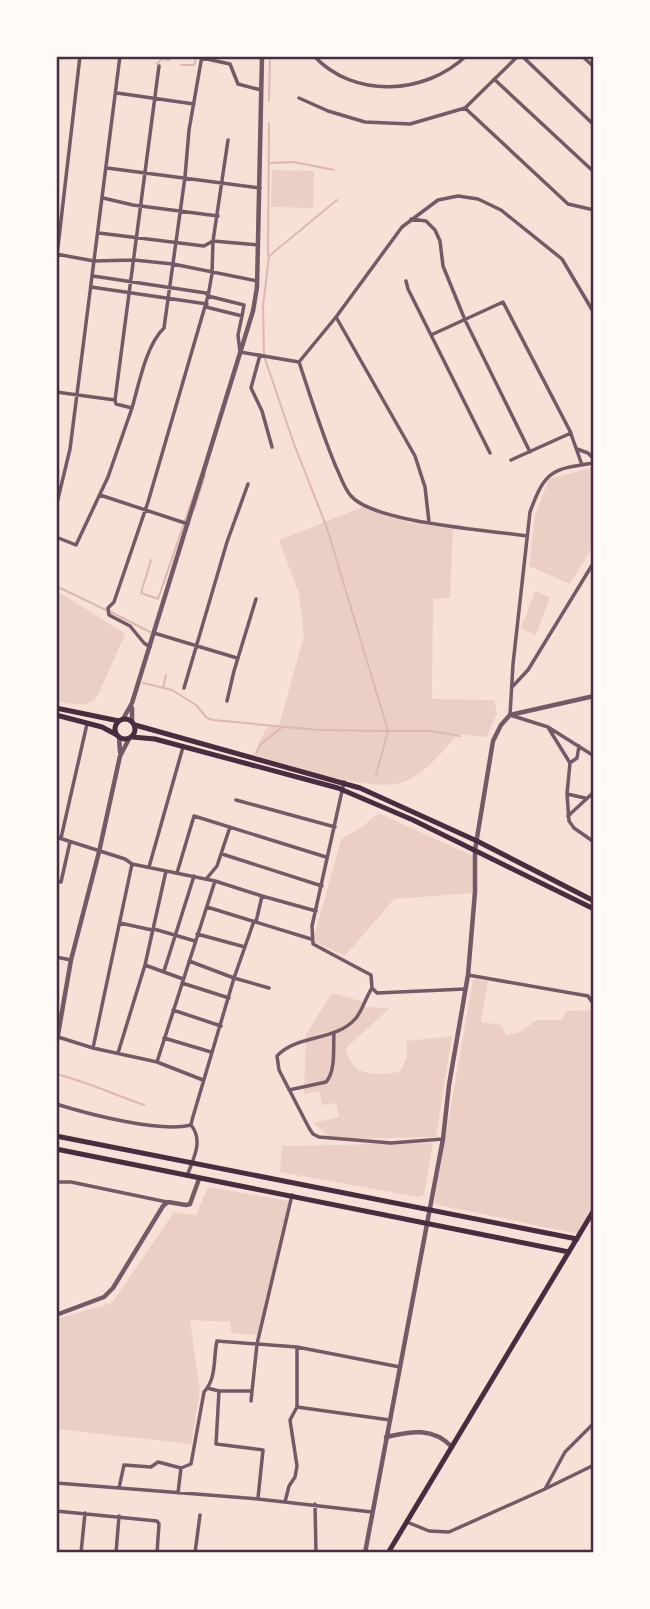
<svg xmlns="http://www.w3.org/2000/svg" width="650" height="1609" viewBox="0 0 650 1609" font-family="'Titillium Web',sans-serif">
	<style>
		.green { fill: #ebcfc5 }
		.lines { fill: none; stroke-linecap: round; stroke-linejoin: round }
		.stream { stroke: #dcb8b0; stroke-width: 2 }
		.minor { stroke: #755966; stroke-width: 3.5 }
		.tertiary { stroke: #755966; stroke-width: 4.5 }
		.secondary { stroke: #4a2c40; stroke-width: 5 }
		.primary { stroke: #4a2c40; stroke-width: 5 }
		.neatline { fill: none; stroke: #4a2c40; stroke-width: 2.5 }
	</style>
	<rect width="100%" height="100%" fill="#f7e1d7"/>
	<path class="green" d="M272 170 314 171 313 208 271 207Z
		M594 467V544L570 584 529 566 535 515 549 479Z
		M363 507 410 523 453 528 450 598 433 599 432 699 494 700 497 713 487 737 458 734C443 751 427 772 406 781 373 795 289 765 253 755L267 727 279 725 304 636 299 594 279 540Z
		M56 590 125 634 98 695C90 709 70 704 56 701Z
		M535 591 550 597 536 635 521 629Z
		M378 813 473 856 474 893 394 899 345 956 315 942V934L341 839 362 827Z
		M473 979 488 981 481 1022 502 1025 506 1035 520 1032 537 1020H561L567 1011 594 1010V1207L578 1234 434 1204Z
		M332 993 364 1002 365 1007 390 1008 346 1048C347 1053 349 1060 352 1064 362 1077 386 1074 400 1072L407 1057V1041L452 1036 436 1137 333 1139 313 1123 339 1117 336 1103 322 1105 319 1091 304 1094 306 1034Z
		M433 1143 424 1195 419 1197 280 1172 282 1146Z
		M208 1187 289 1201 258 1335 231 1333 230 1322 190 1320 200 1391 191 1444 56 1429V1319L112 1303 174 1212 196 1215Z"/>
	<g class="lines">
		<path class="stream" d="M157 64 162 59 169 60
			M181 65H194L197 56
			M269 101 270 56
			M270 163 294 162 334 170
			M268 255 269 123
			M266 281 269 256 337 200
			M266 282 263 305 264 356 294 444 327 528 388 731H431L460 736
			M194 510 205 475
			M151 560 141 593 158 599 200 477
			M56 586 106 610
			M111 612 150 632
			M143 683 172 690 196 705 207 718 213 720 318 730 388 731 376 775
			M163 688 166 675
			M257 752 261 744 281 728
			M60 1075C90 1083 115 1095 144 1105"/>
		<path class="minor" d="M314 56C354 99 425 95 466 56
			M522 56 594 125
			M582 56 594 67
			M202 58 230 64 238 84 261 90
			M159 66 115 400 116 404 132 408C139 384 146 345 164 328L185 177 189 130 202 56
			M494 79 594 172
			M117 93 194 104
			M299 98 328 111 365 122 410 124 465 108 518 56
			M465 108 568 204 594 210
			M107 168 260 188
			M103 198 133 205 218 216
			M411 219 426 221 435 230 440 241 443 266 465 320 530 452
			M99 233 204 246 213 241 258 245
			M56 254 94 261 134 260 173 264 257 281
			M56 264 80 56
			M93 276 206 293 208 296 244 305 242 316
			M406 281 408 289 490 453
			M91 287 207 304
			M206 307 242 316 238 335 240 352 299 362
			M336 317 415 456 425 487 429 522
			M431 335 503 302 571 433 511 460
			M260 355 251 388 262 411 272 447
			M299 362 336 317 402 227 438 200 458 196 478 199 501 210 562 259 594 313
			M299 362C311 398 321 431 336 467 341 477 344 488 351 496 375 523 488 530 527 536
			M56 392 115 400
			M571 434 582 465
			M577 449 588 453 594 459
			M594 463C551 469 545 471 530 512L513 664 510 715 548 727 594 756
			M100 495 188 524
			M56 507 70 449 120 56
			M56 537 76 545 108 477 132 408
			M154 633 237 658
			M150 647 144 643 130 626 109 615 108 608 114 602 148 502 208 296 212 274 213 241 228 140
			M513 686 528 670 594 562
			M184 688 227 542 248 484
			M227 701 234 671 256 599
			M549 729 570 763 567 794 569 821 574 828 594 842
			M570 763 577 758 579 746
			M344 782 312 926 313 944 371 975 372 988 377 993 465 989
			M567 794 585 798
			M236 800 335 827
			M568 816 594 792
			M56 837 125 859 132 864 215 881 157 1062
			M61 838 87 724
			M222 854 322 886
			M149 867 183 747
			M177 873 194 816 326 857
			M207 878 217 866 230 827
			M56 881 61 882 70 842
			M215 881 262 896 256 922
			M262 896 316 911
			M207 907 311 939
			M120 923 152 930
			M154 929 195 941
			M197 934 245 947
			M56 957 71 960
			M189 961 234 978 254 921
			M145 965 183 979
			M164 971 194 876
			M468 975 588 996 594 1005
			M182 983 229 998
			M372 988C366 997 363 1009 356 1018 336 1042 297 1034 277 1056L279 1070 309 1128 313 1134 319 1137 391 1143 443 1139
			M173 1010 221 1026
			M58 1037 93 1048 157 1062 203 1080
			M164 1038 211 1052
			M93 1048 132 864
			M118 1053 145 965 166 871
			M289 1090 326 1082C336 1071 333 1048 334 1033
			M56 1104C88 1114 160 1133 191 1125
			M187 1176C193 1159 204 1141 191 1125L192 1120 234 978 269 988
			M56 1182H71L167 1202
			M56 1211 57 1182
			M207 1388 219 1391 216 1444 263 1450 258 1498
			M219 1391H251
			M251 1401 257 1344 292 1195
			M297 1407 390 1420
			M56 1483 258 1499 372 1512
			M119 1488 124 1465 151 1467 158 1462 181 1468
			M547 1488 594 1465
			M178 1493 181 1468 191 1464 204 1392C217 1378 213 1359 217 1341L297 1347 400 1367
			M285 1502 289 1486 295 1477 297 1466 290 1420 297 1407V1347
			M315 1504 316 1553
			M56 1511 157 1521 159 1524 157 1553
			M407 1522 429 1531 449 1532 545 1489 565 1452 594 1423
			M81 1553 85 1513
			M116 1553 119 1516
			M195 1553 200 1515"/>
		<path class="tertiary" d="M132 708V721
			M123 719 132 703 253 311 257 287 262 56
			M119 737 120 752
			M56 1046 71 960 99 852 120 756 129 739
			M56 1315 104 1297 113 1288 163 1206 168 1202 186 1205 190 1204 199 1179
			M386 1437C411 1431 433 1427 452 1447
			M365 1553 443 1139 449 1085 468 975 475 892V850L493 741 501 725 510 715 594 696"/>
		<path class="secondary" d="M56 708 119 721
			M56 715 102 727 117 735
			M115 729a10 10 0 1 1 20 0a10 10 0 1 1-20 0Z
			M135 725 360 788 477 841 594 901
			M132 737 155 739 338 788 413 820 594 909"/>
		<path class="primary" d="M56 1136 577 1239
			M56 1149 569 1252
			M388 1553 594 1210"/>
	</g>
	<rect width="650" height="1609" fill="none" stroke="#fffaf5" stroke-width="116"/>
	<rect x="58" y="58" width="534" height="1493" class="neatline"/>
</svg>
